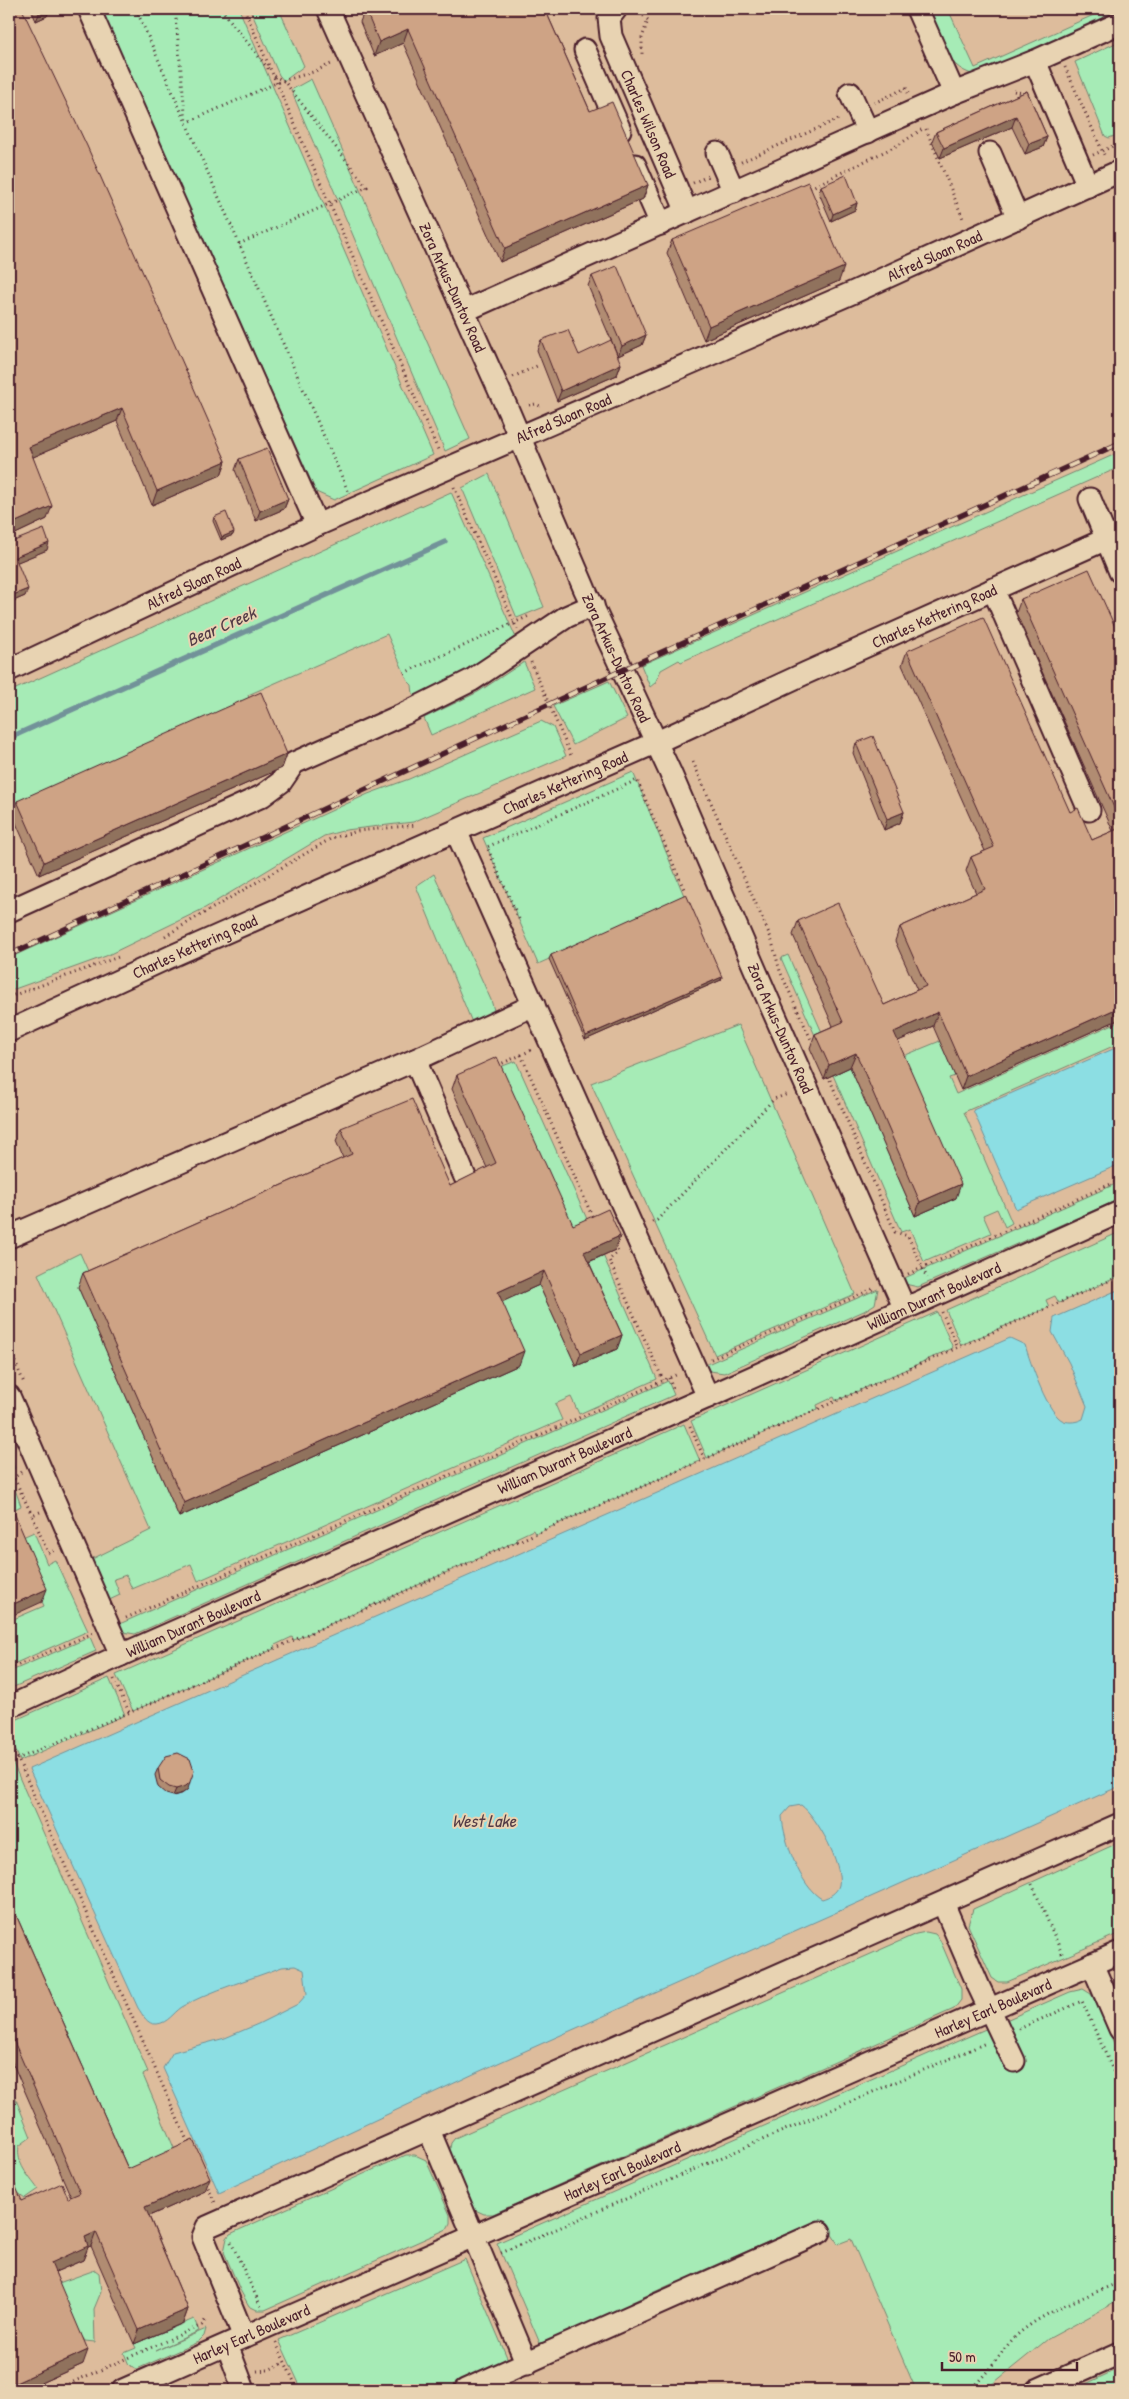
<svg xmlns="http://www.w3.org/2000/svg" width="1129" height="2399" viewBox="0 0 1129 2399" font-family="'Patrick Hand',sans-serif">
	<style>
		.built { fill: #ddbc9c }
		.green { fill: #a6ebb6; stroke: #788570 }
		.water { fill: #8cdee3; stroke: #729299; fill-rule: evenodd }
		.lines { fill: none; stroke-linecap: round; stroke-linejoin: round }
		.stream { stroke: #729299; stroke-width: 5.5 }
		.minor-casing { stroke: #4a1f2b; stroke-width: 25 }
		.path { stroke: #4a1f2b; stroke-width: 3; stroke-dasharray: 1 4; stroke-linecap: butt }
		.minor { stroke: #e8d3b2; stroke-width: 21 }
		.rail-casing { stroke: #4a1f2b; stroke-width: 5.5 }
		.rail { stroke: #e8d3b2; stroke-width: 4; stroke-dasharray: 11; stroke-linecap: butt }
		.wall { fill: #b18c72; stroke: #4a1f2b }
		.shaded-wall { fill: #90725d; stroke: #4a1f2b }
		.building { fill: #cea385; stroke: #4a1f2b }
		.labels { text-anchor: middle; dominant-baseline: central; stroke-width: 4; stroke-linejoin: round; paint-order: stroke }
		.street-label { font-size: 16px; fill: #4a1f2b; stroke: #e8d3b2 }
		.water-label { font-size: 18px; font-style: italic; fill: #543c47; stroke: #e8d3b2 }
	</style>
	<rect width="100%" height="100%" fill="#e7cba9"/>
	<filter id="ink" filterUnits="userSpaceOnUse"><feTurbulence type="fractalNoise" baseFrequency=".02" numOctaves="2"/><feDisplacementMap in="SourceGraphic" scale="10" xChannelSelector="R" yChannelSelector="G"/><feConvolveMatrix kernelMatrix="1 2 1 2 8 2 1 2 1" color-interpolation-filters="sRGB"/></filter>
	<g filter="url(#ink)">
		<path class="built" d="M9 9H1120V2390H9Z"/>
		<path class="green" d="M100 9H239L433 455 334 500 316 492Z
			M250 9H279L304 66 284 81 279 75Z
			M926 9H948L975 68 1107 9 1117 18 981 76C946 72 938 37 926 9Z
			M1120 41V134L1109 138 1105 136 1075 62Z
			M311 79 470 439 445 451 291 90Z
			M1120 452V467L681 662 679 660 661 670 655 683 650 687 641 665Z
			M489 474 544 607 517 618 462 488Z
			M451 492 517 640 466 673 417 696 413 694 412 685 408 681 387 634 248 695 252 707 12 814 9 806V692Z
			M524 662 535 688 431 735 424 718 478 692Z
			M609 681 627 718 573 745 553 706Z
			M541 721 553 727 566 756 413 822 346 830 324 836 205 908 106 956 9 991V958L368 794 409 779Z
			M633 772 685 898 538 964 483 838Z
			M434 874 491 1000 496 1017 476 1025 471 1020 416 886Z
			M788 955 824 1037 817 1040 781 958Z
			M1120 1021V1043L964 1112 1012 1223 1005 1227 997 1209 983 1215 991 1233 924 1262 910 1229 901 1232 833 1075 850 1067 915 1216 956 1198 896 1059 940 1041 955 1076 949 1078 956 1094Z
			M738 1025 855 1294 715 1355 591 1083Z
			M516 1061 591 1228 568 1239 492 1070Z
			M1120 1182V1199L918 1287 905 1284 900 1280Z
			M1120 1232V1276L1059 1303 1055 1296 1046 1300 1049 1307 961 1345 946 1310Z
			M80 1253 92 1280 78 1287 179 1517 493 1306 539 1285 576 1366 616 1349 579 1266 603 1255 657 1379 579 1414 571 1397 555 1404 562 1420 198 1581 191 1564 132 1589 126 1575 114 1579 120 1595 105 1602 90 1566 92 1559 151 1530 38 1274Z
			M878 1289 875 1304 864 1311 724 1373 710 1371 703 1366Z
			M937 1312 953 1348 836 1401 834 1397 817 1405 818 1409 707 1458 691 1421Z
			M668 1381 674 1395 135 1634 123 1632 115 1626Z
			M684 1424 700 1461 535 1534 533 1530 516 1538 517 1541 294 1640 292 1637 275 1645 276 1648 133 1711 116 1675Z
			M9 1454 15 1468 9 1473 21 1506 9 1512Z
			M34 1532 47 1564 55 1560 88 1631 9 1666V1621L44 1606 16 1540Z
			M90 1637 96 1651 9 1689V1672Z
			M109 1678 125 1715 20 1761 9 1734V1723Z
			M9 1754 148 2072 143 2075 177 2155 123 2181 9 1920Z
			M1120 1842V1933L1007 1982H998L992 1978 968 1925 973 1909Z
			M926 1932 935 1934 940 1940 961 1989V2000L954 2009 493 2214H484L473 2209 449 2154 451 2143 455 2138 916 1934Z
			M1083 1989 1091 1994 1097 2005 1120 2057V2300L1048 2339 985 2390H916L851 2239 838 2244 826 2225 817 2220C806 2225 798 2233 786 2234L695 2274 694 2280 674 2283 630 2303 624 2323 545 2355 497 2243 1070 1992Z
			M9 2082 31 2137 19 2146C16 2164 28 2175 38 2189L25 2198 14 2190 9 2178Z
			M406 2155H415L426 2160 450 2215V2223L447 2229 265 2310H257L249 2306 240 2290 224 2252 227 2238 230 2234Z
			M465 2259 509 2362 447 2390H302L279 2340Z
			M95 2270 99 2273 101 2292 94 2309 95 2342 85 2341 68 2316 56 2284Z
			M194 2319 199 2331 155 2351 206 2329 204 2336 198 2342 137 2369 129 2365 124 2353 136 2348 134 2344Z
			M1120 2368V2390H1072H1073Z"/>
		<path class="water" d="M1120 1046V1164L1016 1209 973 1110Z
			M1120 1289V1786L478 2072 219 2193 163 2068 173 2052 225 2038 258 2024 298 2004 307 1994 304 1970 295 1966 282 1967C249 1980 213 1989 182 2007 173 2013 168 2023 157 2024 147 2025 143 2015 138 2008L29 1769 1010 1338 1025 1345C1030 1361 1048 1416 1064 1421 1070 1423 1077 1422 1083 1419L1087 1406 1069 1363 1052 1332 1054 1318ZM801 1805C817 1817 843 1864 839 1885 837 1893 829 1897 822 1899 801 1888 783 1839 782 1816L790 1807Z"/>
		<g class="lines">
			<path class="stream" d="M9 738 445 542"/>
			<g class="minor-casing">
				<g id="minor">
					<path d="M89 9 317 525"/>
					<path id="s1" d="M328 9 508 410 585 590 670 772 770 1004 904 1307"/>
					<path id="s2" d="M616 9 609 18 611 36 687 212"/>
					<path d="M917 9 954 93"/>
					<path d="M585 50 620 130"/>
					<path d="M1035 61 1088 186"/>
					<path d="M850 93 868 132"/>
					<path d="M717 153 734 192"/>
					<path d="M990 153 1018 218"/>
					<path d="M635 165 661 224"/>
					<path d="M464 311 954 93 1035 61 1120 23"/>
					<path d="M1090 499 1120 572"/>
					<path d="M993 589 1089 810"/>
					<path id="s3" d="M9 670 317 525 854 292 1120 171"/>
					<path d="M456 831 708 1397"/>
					<path d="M9 911 262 796 281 782 294 763 404 714 472 680 566 617 593 605"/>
					<path id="s4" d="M9 1031 172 956 657 742 806 673 1120 533"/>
					<path d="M415 1060 465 1177"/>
					<path d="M9 1237 415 1060 534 1005"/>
					<path d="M9 1396 121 1655"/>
					<path id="s5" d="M9 1707 121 1655 708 1397 1120 1212"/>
					<path d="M943 1903 979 1987 1014 2061"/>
					<path d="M1092 1964 1120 2029"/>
					<path d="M429 2130 527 2364"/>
					<path d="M244 2337 203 2237 207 2227 1120 1824"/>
					<path d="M227 2345 244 2390"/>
					<path id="s6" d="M123 2390 1120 1952"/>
					<path d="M465 2390 820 2232"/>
					<path d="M1037 2390 1120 2353"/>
				</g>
			</g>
			<path class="path" d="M136 9 348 491
				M175 9 186 123 276 83 313 72 331 64
				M221 9 270 71
				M244 9 439 452
				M636 9 648 20 642 38V57
				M1065 67 1105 157
				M1014 91 1027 94
				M874 103 906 88 908 93
				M926 129 964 221
				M1093 155 1120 143
				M741 162 841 118
				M693 183 708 176
				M810 188 900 144 924 128
				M239 244 367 187 284 81 274 76
				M513 377 539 365
				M529 405 536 404 542 407
				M454 487 517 629
				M531 662 572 758
				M404 673 529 616
				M693 762 771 938 780 971 813 1044
				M519 919 487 847 637 780 684 889
				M165 936 332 838 358 831 416 825
				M9 997 121 956
				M521 1055 534 1049
				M498 1065 521 1055 593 1218
				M830 1080 895 1232 908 1236 927 1278
				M652 1222 657 1220 774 1099 788 1094
				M615 1246 618 1252 609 1260 663 1380
				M908 1274 1120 1180
				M942 1312 958 1348
				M9 1348 24 1383
				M711 1359 875 1288
				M669 1378 674 1392
				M690 1426 705 1460
				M21 1472 14 1478 32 1515
				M40 1512 32 1515 48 1553 55 1550
				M126 1618 678 1374
				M9 1669 93 1633
				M114 1679 129 1712
				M9 1739 189 2145
				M17 1759 133 1711 1120 1276
				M1032 1884 1063 1956
				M1019 2029 1082 2001 1120 2086
				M206 2183 215 2203
				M231 2242 262 2309
				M501 2253 986 2043
				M276 2343 298 2390
				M257 2371 268 2370 284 2363
				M55 2390 202 2325 207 2318
				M213 2390 223 2386
				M968 2390C988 2376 1000 2351 1017 2335 1046 2310 1085 2297 1120 2282"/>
			<use href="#minor" class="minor"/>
			<g class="rail-casing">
				<path id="rail" d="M9 955 640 662 1120 443"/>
			</g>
			<use href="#rail" class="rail"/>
		</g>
		<path class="wall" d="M9 9 226 461 221 475 152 505 117 421 33 457 47 519 9 537Z
			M31 9H49L47 16 36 21Z
			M365 9H545L590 111 648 185 643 199 500 262 403 43 374 56 360 22Z
			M1027 91 1047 137 1043 147 1025 154 1012 127 940 158 932 142 936 132Z
			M821 186 857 203 855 210 831 221 819 193Z
			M672 240 839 281 704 340 667 253Z
			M592 276 646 335 642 345 618 356 588 286Z
			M541 340 579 355 621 364 617 375 557 401 537 350Z
			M239 459 288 499 284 509 256 521 235 470Z
			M214 517 233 535 221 540 213 521Z
			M9 543 47 550 17 562 25 596 11 602 9 597Z
			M1021 599 1120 638V1019L961 1090 933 1026 898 1041 956 1198 915 1216 850 1067 824 1079 810 1048 815 1034 833 1026 793 935 798 921 884 1005 917 990 895 941 900 927 976 893 966 871 971 857 985 851 902 665 907 651 1070 812 1092 840 1113 831 1016 613Z
			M856 743 904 812 900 823 884 830 853 753Z
			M287 754 282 768 39 875 12 814 17 801Z
			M551 955 722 977 721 980 585 1040 549 959Z
			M457 1075 573 1225 620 1236 615 1250 589 1262 622 1335 617 1349 576 1366 539 1285 502 1301 519 1365 179 1517 78 1287 83 1273 343 1158 336 1141 341 1128 450 1186 487 1168 452 1089Z
			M158 1768 188 1789 183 1793 173 1796 166 1794 158 1787 155 1775Z
			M9 1899 128 2169 205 2191 149 2216 188 2309 183 2323 134 2344 91 2246 88 2247 83 2260 55 2272 83 2364 25 2390H9L22 2201 68 2198 71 2197 9 2055Z"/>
		<path class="shaded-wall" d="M50 9 47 16 36 21 39 14Z
			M408 29 403 43 374 56 379 42Z
			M1016 116 1012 127 940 158 944 148Z
			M1047 137 1043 147 1025 154 1029 144Z
			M648 185 643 199 500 262 505 248Z
			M857 203 855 210 831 221 833 214Z
			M844 267 839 281 704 340 709 326Z
			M646 335 642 345 618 356 622 346Z
			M621 364 617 375 557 401 561 391Z
			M122 408 117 421 24 461 29 447Z
			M226 461 221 475 152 505 157 491Z
			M288 499 284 509 256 521 260 511Z
			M52 506 47 519 9 537V525Z
			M234 532 233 535 221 540 222 537Z
			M49 543 47 550 13 564 15 557Z
			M28 589 25 596 11 602 13 595Z
			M287 754 282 768 39 875 44 862Z
			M904 812 900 823 884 830 887 819Z
			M722 977 721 980 585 1040 586 1036Z
			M1120 1007V1019L961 1090 966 1076Z
			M938 1012 933 1026 889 1045 894 1032Z
			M856 1053 850 1067 824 1079 829 1065Z
			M961 1184 956 1198 915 1216 920 1202Z
			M620 1236 615 1250 579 1266 584 1252Z
			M544 1271 539 1285 493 1306 498 1292Z
			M622 1335 617 1349 576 1366 581 1353Z
			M524 1351 519 1365 179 1517 184 1503Z
			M47 1589 42 1602 9 1617V1606Z
			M190 1782 188 1789 183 1793 173 1796 176 1789Z
			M210 2178 205 2191 140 2220 145 2207Z
			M96 2232 91 2246 88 2247 83 2260 46 2276 51 2263 85 2237Z
			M188 2309 183 2323 134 2344 139 2330Z
			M88 2350 83 2364 25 2390H9V2386Z"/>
		<path class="building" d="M9 9H22L87 146 226 461 157 491 122 408 29 447 52 506 9 525Z
			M37 9H50L39 14Z
			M365 9H545L590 111 612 102 648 185 505 248 408 29 379 42Z
			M1027 91 1047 137 1029 144 1016 116 944 148 936 132Z
			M846 175 857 203 833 214 821 186Z
			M808 182 844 267 709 326 672 240Z
			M617 266 646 335 622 346 592 276Z
			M568 330 579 355 611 340 621 364 561 391 541 340Z
			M267 448 288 499 260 511 239 459Z
			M226 512 234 532 222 537 214 517Z
			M44 529 49 543 15 557 28 589 13 595 9 583V543Z
			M1089 569 1120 638V821L1021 599Z
			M983 617 1070 812 1078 808 1092 840 1120 828V1007L966 1076 938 1012 894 1032 961 1184 920 1202 856 1053 829 1065 815 1034 843 1022 798 921 838 903 884 1005 926 986 900 927 985 889 971 857 994 847 907 651Z
			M261 692 287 754 44 862 17 801Z
			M873 736 904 812 887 819 856 743Z
			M686 894 722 977 586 1036 551 955Z
			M497 1057 573 1225 608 1209 618 1231 620 1236 584 1252 622 1335 581 1353 544 1271 498 1292 524 1351 184 1503 83 1273 352 1154 341 1128 412 1099 450 1186 496 1163 457 1075Z
			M9 1501 47 1589 9 1606Z
			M178 1753 190 1759 194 1771 190 1782 186 1786 176 1789 169 1787 160 1780 158 1768 166 1756Z
			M9 1899 128 2169 193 2140 210 2178 145 2207 188 2309 139 2330 96 2232 85 2237 88 2246 51 2263 88 2350 9 2386V2171L22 2201 62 2183 68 2198 80 2193 9 2030Z"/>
	</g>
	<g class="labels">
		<g class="street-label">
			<text stroke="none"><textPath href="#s2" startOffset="125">Charles Wilson Road</textPath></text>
			<text stroke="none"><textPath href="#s3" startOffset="1014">Alfred Sloan Road</textPath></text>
			<text stroke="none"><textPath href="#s1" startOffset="305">Zora Arkus-Duntov Road</textPath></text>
			<text stroke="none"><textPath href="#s3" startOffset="609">Alfred Sloan Road</textPath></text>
			<text stroke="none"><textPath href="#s3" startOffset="204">Alfred Sloan Road</textPath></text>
			<text stroke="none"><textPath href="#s4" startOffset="1014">Charles Kettering Road</textPath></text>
			<text stroke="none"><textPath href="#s1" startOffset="710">Zora Arkus-Duntov Road</textPath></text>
			<text stroke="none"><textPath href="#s4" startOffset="609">Charles Kettering Road</textPath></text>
			<text stroke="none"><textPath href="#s4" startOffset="204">Charles Kettering Road</textPath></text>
			<text stroke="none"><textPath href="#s1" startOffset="1115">Zora Arkus-Duntov Road</textPath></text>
			<text stroke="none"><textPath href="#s5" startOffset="1012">William Durant Boulevard</textPath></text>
			<text stroke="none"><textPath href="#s5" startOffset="608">William Durant Boulevard</textPath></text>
			<text stroke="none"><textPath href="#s5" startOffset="202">William Durant Boulevard</textPath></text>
			<text stroke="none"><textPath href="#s6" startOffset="950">Harley Earl Boulevard</textPath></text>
			<text stroke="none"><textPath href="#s6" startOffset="545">Harley Earl Boulevard</textPath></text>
			<text stroke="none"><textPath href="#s6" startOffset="140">Harley Earl Boulevard</textPath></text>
		</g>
		<g class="water-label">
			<text transform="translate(221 626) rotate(-24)">Bear Creek</text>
			<text x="484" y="1820">West Lake</text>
		</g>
	</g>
	<rect width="1129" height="2399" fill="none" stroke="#e8d3b2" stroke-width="30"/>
	<rect x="15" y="15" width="1099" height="2369" fill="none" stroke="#4a1f2b" stroke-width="2" filter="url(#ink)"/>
	<path d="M942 2362v8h135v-8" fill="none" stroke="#4a1f2b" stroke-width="2.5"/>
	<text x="949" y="2362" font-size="15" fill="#4a1f2b" stroke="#e8d3b2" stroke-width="4" paint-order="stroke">50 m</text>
</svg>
